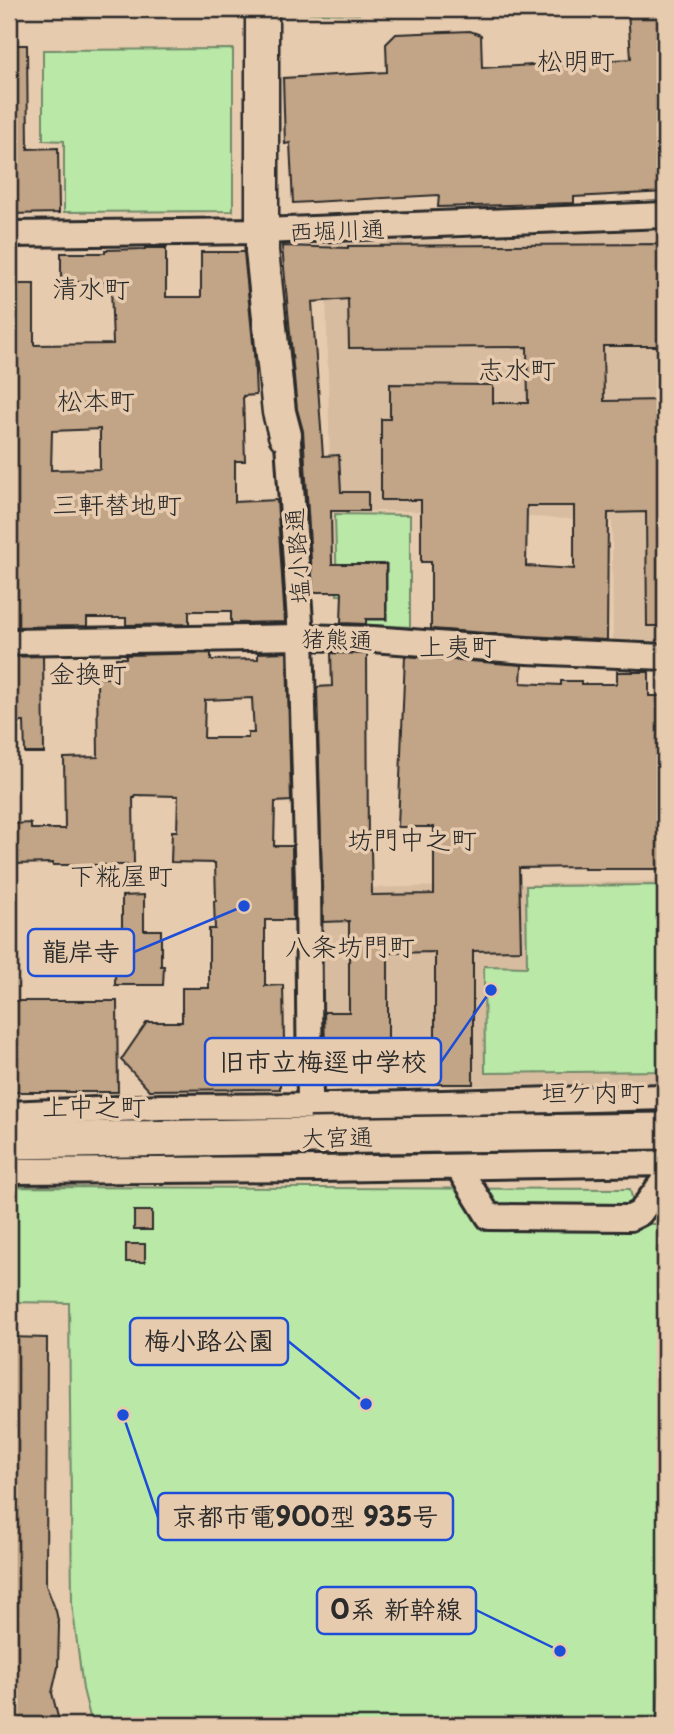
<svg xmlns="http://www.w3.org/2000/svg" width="674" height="1734" viewBox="0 0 674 1734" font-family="'Playpen Sans','Klee One',sans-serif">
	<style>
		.built { fill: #d8bca0 }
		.green { fill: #b9e8a7; stroke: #728a69; stroke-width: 2 }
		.building { fill: #c2a486; stroke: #2b2b2b; stroke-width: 2; fill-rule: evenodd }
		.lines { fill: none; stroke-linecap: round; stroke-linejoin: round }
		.minor-casing { stroke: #2b2b2b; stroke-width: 30 }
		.tertiary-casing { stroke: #2b2b2b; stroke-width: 37 }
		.secondary-casing { stroke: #2b2b2b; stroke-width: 40 }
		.minor { stroke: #e7cbae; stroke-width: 24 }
		.tertiary { stroke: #e7cbae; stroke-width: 32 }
		.secondary { stroke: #e7cbae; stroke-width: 35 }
		.secondary-bridge-casing { stroke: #2b2b2b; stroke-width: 40; stroke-linecap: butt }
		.secondary-bridge { stroke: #e7cbae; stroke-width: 35 }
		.labels { text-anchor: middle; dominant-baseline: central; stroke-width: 7; stroke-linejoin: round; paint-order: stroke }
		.street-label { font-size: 24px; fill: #2b2b2b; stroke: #e7cbae }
		.neighbourhood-label { font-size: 26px; fill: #2b2b2b; stroke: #e7cbae }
		.leader { fill: none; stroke: #1d4ed8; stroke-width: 2.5 }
		.callout-dot { fill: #1d4ed8; stroke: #e7cbae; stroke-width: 2.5 }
		.callout { fill: #e7cbae; stroke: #1d4ed8; stroke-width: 2.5 }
		.callout-label { font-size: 26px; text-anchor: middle; font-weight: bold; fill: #2b2b2b }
	</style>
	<rect width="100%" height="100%" fill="#e7cbae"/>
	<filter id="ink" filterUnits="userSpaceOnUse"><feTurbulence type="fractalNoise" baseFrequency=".0143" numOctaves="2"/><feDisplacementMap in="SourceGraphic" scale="14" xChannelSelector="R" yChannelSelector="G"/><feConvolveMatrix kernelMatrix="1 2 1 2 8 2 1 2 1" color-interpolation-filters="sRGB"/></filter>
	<g filter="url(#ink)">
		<path class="built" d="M665 230V647L613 646 612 521 411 511H331L325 245Z
			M665 881V1084L324 1087 316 1085V896L322 889Z
			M660 1287H665V1433Z
			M665 1587V1725H659L665 1593Z"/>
		<path class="green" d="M285 9H359V14L285 12Z
			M233 49V211L64 212V141L43 140V50Z
			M335 514 410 515V627L356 624V620H387V564H346V595H337Z
			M665 885V1071L485 1073 484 966 527 967 526 886Z
			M9 1187 630 1189 638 1224H657L656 1204 665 1199V1287H660L657 1248 665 1537 657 1725H92L83 1689 72 1604 69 1303 9 1302Z"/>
		<path class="building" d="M628 9H665V192L574 197V203L438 207 439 195 293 203 290 143 285 144 283 78 387 72 386 44 396 34 470 31 481 35 482 68 631 59Z
			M9 45H27L28 149 58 148 59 213 9 214Z
			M665 244V346H603L604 401 665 400V626H647L646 512 608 513 607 640 528 636 431 629V562H421V500H381V419H390V384L493 385V403H528L527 347 349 348 348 299 312 302 323 456 339 455 341 492H368V511H331L332 564H386V619H366V624L341 623 342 592H313L303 431 297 409 282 246 348 248V246ZM527 506H574V569L526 566Z
			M145 248H166V297H201V252H244L254 353 256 395 243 396 245 461H235V502L277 500 285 622 231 623V611H189V624L126 625V618H87V626L9 627V284H34V345L113 344 111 286H105V282H61V253H105V250L145 249ZM100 429V469L51 470 52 431Z
			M287 652 291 801 275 802 274 846H292L293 920H265V986L283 985 284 1042H280V1089L149 1090 121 1060 147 1022H182V988H209V929H215L214 901H216L215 863 171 862 172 831H177L178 796 135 795V798H133L134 865H53V863L13 864 12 824 31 823V829H65L64 758 98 757 97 678H116V658H126V655L211 653V660L258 659V653ZM252 698 254 733H248V738H204L205 700Z
			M331 653 367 654 368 849H371L372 895 434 894V827H398L405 656 522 665 521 683 561 685V681H581V684H617V672H649V696H665V869H584V867L519 868 521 950 473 951V1084H435V952L388 953V1082H326L324 1012H349V921L323 922 317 687 332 686Z
			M43 656 44 753H25L24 722H9V657Z
			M144 895V930H161V966H164L163 985H115L116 939H122V896Z
			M9 1001H117L118 1092H9Z
			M134 1211H152V1230H134Z
			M126 1244H145V1262H126Z
			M9 1337 47 1338 46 1585 56 1611 59 1625 58 1667 52 1693 60 1725H9Z"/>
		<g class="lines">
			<g class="minor-casing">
				<path id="minor" d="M9 234 263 231 665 215
					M285 435 288 442 301 637 308 883 310 1106
					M9 642 301 637 372 639 527 651 665 657
					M9 1114 161 1107 329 1106 665 1097
					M458 1167 489 1217 630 1218 640 1213 665 1179
					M9 1171 319 1169 665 1163"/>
			</g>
			<g class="tertiary-casing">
				<path id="tertiary" d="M262 9V251L279 412 285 435"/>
			</g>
			<g class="secondary-casing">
				<path id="secondary" d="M9 1141 310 1136"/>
			</g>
			<use href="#minor" class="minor"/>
			<use href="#tertiary" class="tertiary"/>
			<use href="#secondary" class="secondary"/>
			<g class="secondary-bridge-casing">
				<path id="secondary-bridge" d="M310 1136 665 1131"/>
			</g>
			<use href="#secondary-bridge" class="secondary-bridge"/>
		</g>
	</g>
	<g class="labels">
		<g class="street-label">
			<text transform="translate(337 229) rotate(-2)">西堀川通</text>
			<text transform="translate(296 556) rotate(-94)">塩小路通</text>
			<text transform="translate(337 638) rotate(2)">猪熊通</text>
			<text transform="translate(337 1136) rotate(-1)">大宮通</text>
		</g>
		<g class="neighbourhood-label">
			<text x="576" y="59">松明町</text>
			<text x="91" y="287">清水町</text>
			<text x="517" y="368">志水町</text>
			<text x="96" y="399">松本町</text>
			<text x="117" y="503">三軒替地町</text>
			<text x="458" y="645">上夷町</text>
			<text x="88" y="672">金換町</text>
			<text x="412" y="838">坊門中之町</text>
			<text x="121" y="874">下糀屋町</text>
			<text x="350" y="945">八条坊門町</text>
			<text x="593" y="1091">垣ケ内町</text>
			<text x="94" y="1105">上中之町</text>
		</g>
	</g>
	<path class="leader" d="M244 906L134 952M491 990L441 1062M366 1404L288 1341M123 1415L158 1517M560 1651L476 1610"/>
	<g class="callout-dot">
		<circle cx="244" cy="906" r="7"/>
		<circle cx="491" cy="990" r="7"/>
		<circle cx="366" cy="1404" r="7"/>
		<circle cx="123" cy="1415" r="7"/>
		<circle cx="560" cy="1651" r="7"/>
	</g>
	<g class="callout">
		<rect x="28" y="929" width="106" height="47" rx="7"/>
		<rect x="205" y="1038" width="236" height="47" rx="7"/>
		<rect x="130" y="1318" width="158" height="47" rx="7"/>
		<rect x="158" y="1493" width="295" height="47" rx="7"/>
		<rect x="317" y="1587" width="159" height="47" rx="7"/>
	</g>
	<g class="callout-label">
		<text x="81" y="961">龍岸寺</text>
		<text x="323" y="1071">旧市立梅逕中学校</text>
		<text x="209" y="1350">梅小路公園</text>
		<text x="305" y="1526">京都市電900型 935号</text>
		<text x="396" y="1619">0系 新幹線</text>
	</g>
	<rect width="674" height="1734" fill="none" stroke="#e7cbae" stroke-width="35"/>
	<rect x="18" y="18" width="639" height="1699" fill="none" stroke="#2b2b2b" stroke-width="2.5" filter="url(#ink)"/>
</svg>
